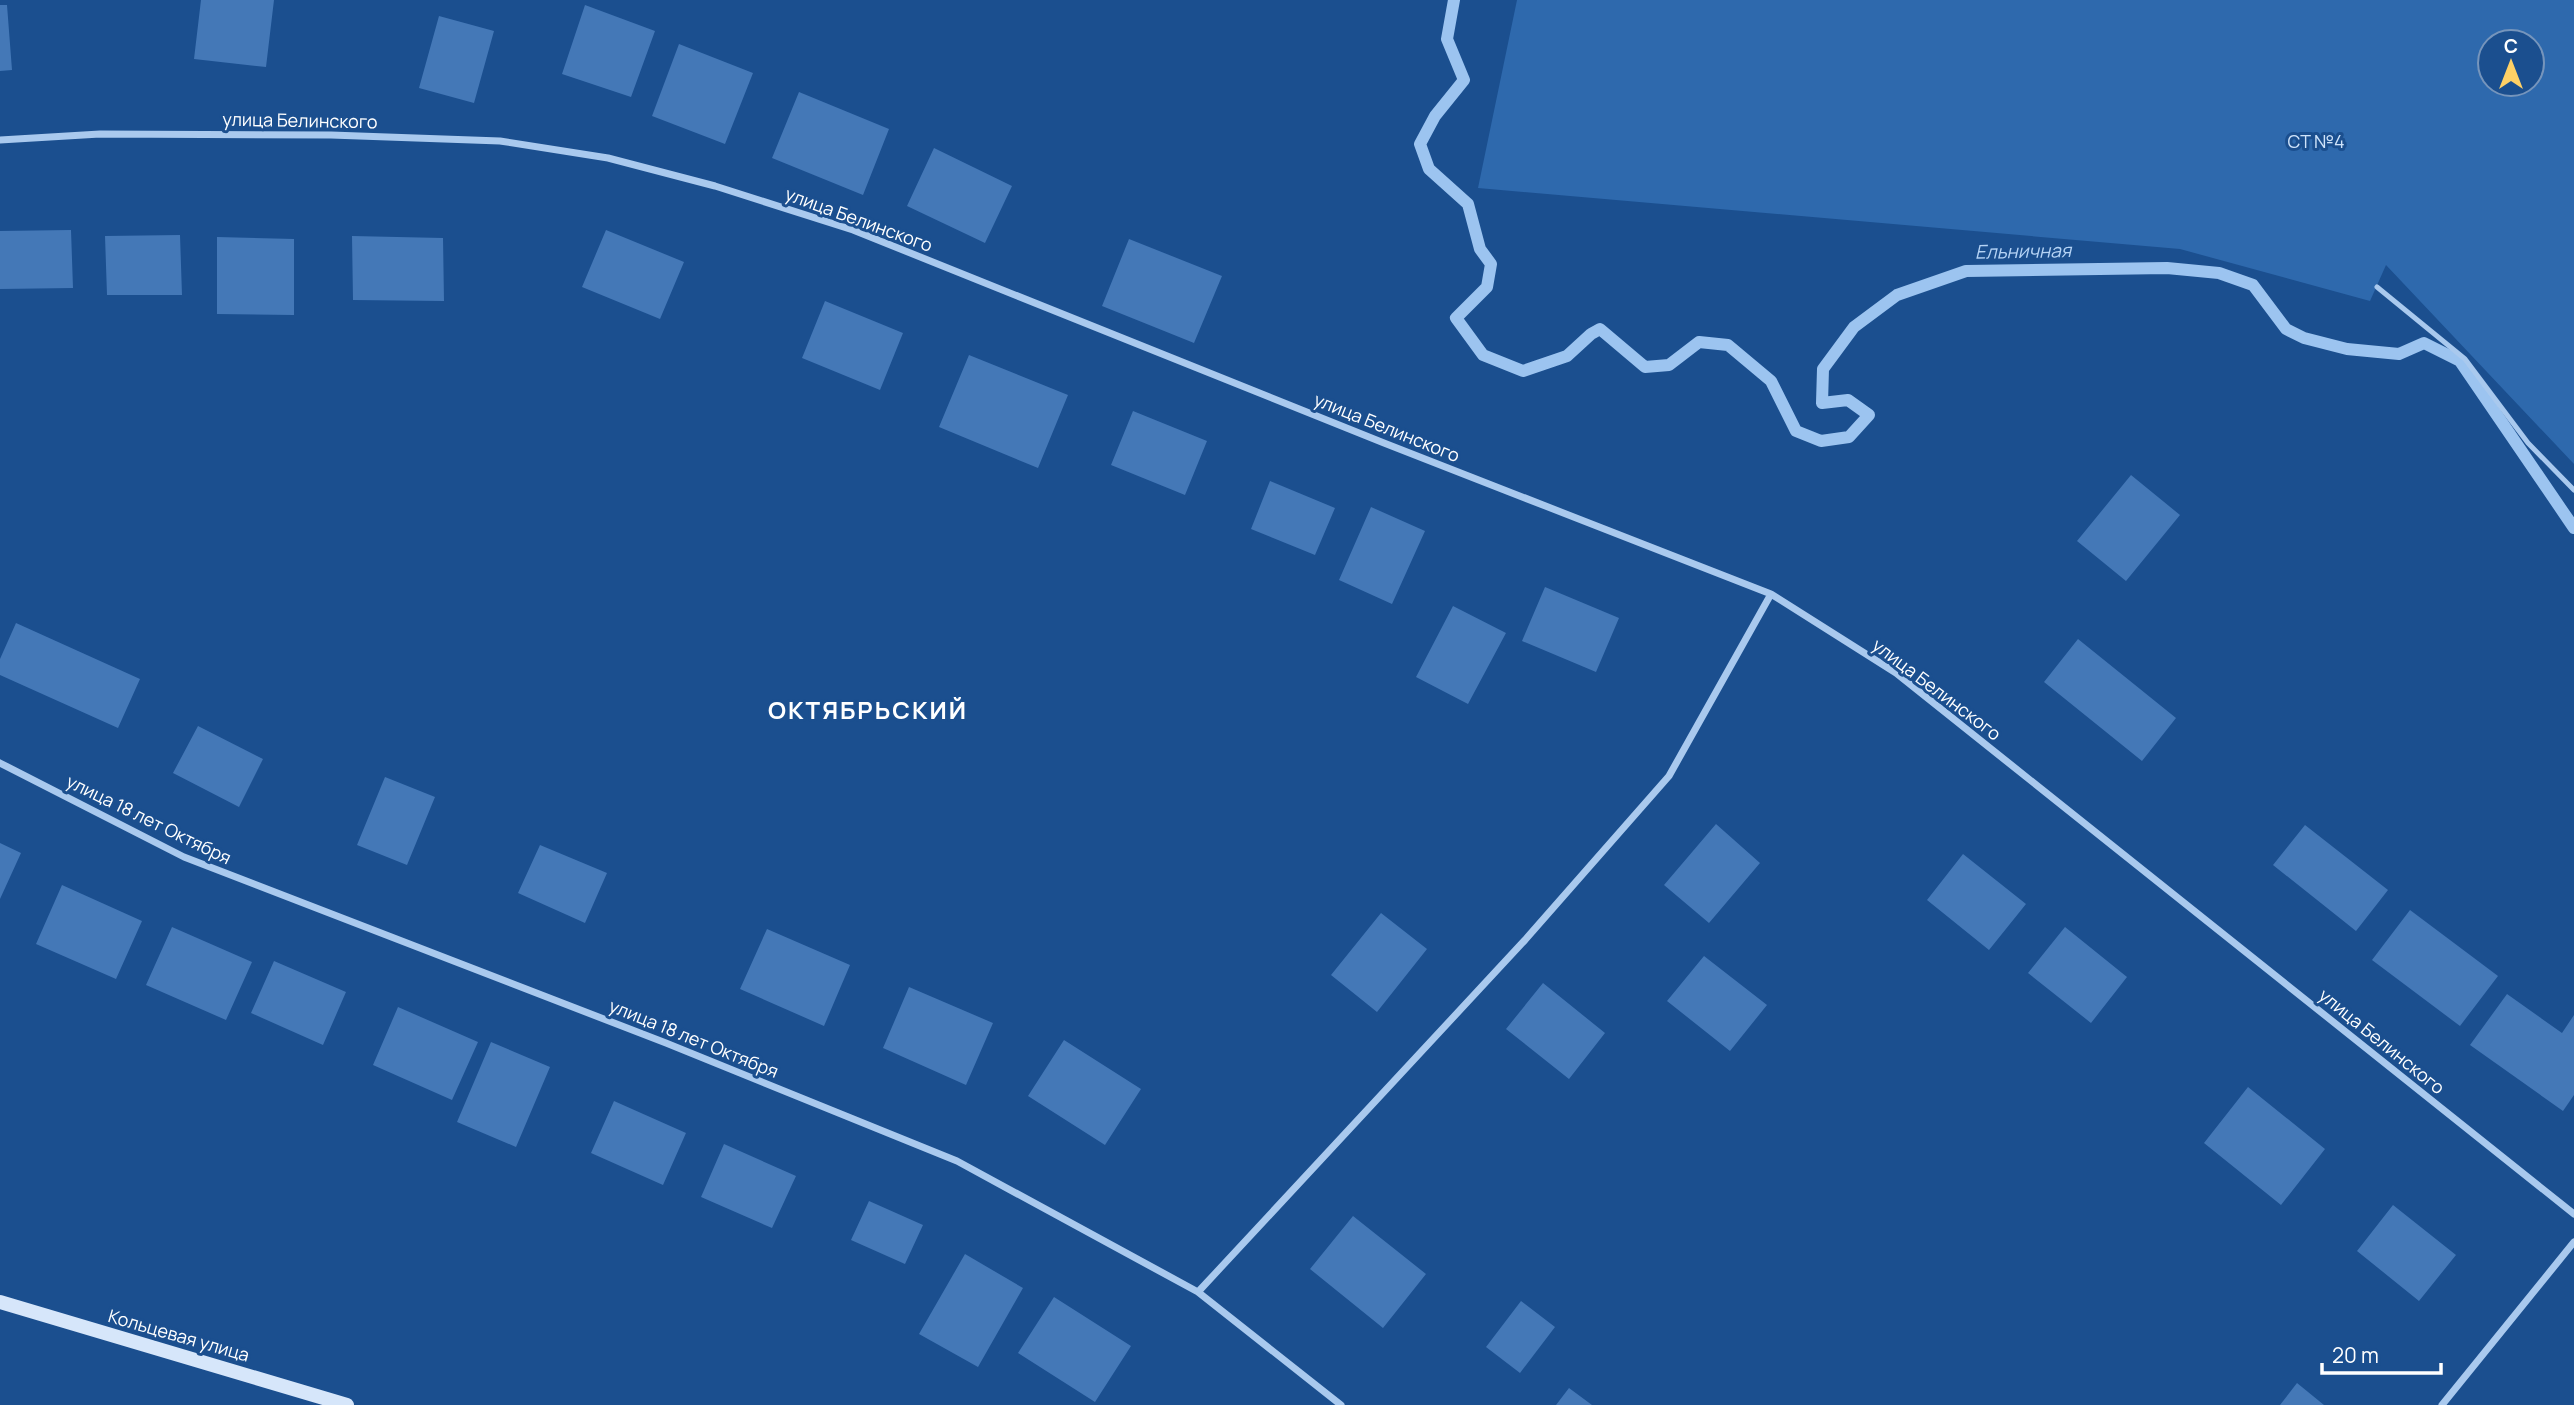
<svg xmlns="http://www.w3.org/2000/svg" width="2574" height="1405" viewBox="0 0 2574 1405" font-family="Manrope,sans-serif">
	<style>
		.green { fill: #2e69ad; fill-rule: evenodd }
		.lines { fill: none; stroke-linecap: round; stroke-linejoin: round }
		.stream { stroke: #9cc4f0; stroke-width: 12 }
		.building { fill: #4478b7 }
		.lane { stroke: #a9c9ee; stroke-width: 5 }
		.street { stroke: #a9c9ee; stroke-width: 7 }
		.secondary { stroke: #d6e6fa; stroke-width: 14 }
		.labels { text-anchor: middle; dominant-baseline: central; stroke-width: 6; stroke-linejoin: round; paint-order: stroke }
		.street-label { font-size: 18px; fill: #fff; stroke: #1b4f8f }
		.park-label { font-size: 18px; fill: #cfe3fa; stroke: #1b4f8f }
		.water-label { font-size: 19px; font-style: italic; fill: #b5d3f5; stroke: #1b4f8f }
		.district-label { font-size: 24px; font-weight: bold; letter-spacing: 2px; fill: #fff; stroke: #1b4f8f }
	</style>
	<rect width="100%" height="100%" fill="#1b4f8f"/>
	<path class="green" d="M1517 0H2574V464L2386 265 2370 301 2180 249 1478 188ZM2490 42H2532V84H2490Z"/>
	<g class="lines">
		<path class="stream" d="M1454 0 1447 39 1464 80 1435 116 1420 144 1429 169 1468 204 1480 249 1491 264 1487 287 1456 318 1483 355 1523 371 1567 356 1591 334 1600 329 1645 367 1669 365 1699 342 1728 345 1771 381 1796 431 1821 441 1849 437 1869 415 1848 400 1822 403 1823 369 1854 327 1897 295 1966 271 2167 268 2219 273 2253 285 2286 329 2304 338 2347 349 2399 354 2424 343 2460 361 2574 528"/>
	</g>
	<path class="building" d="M201 0H274L266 67 194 59Z
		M0 5H7L12 70 0 71Z
		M585 5 655 31 631 97 562 74Z
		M439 16 494 31 474 103 419 88Z
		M679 44 753 73 725 144 652 116Z
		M799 92 889 129 863 195 772 158Z
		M934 148 1012 186 985 243 907 206Z
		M71 230 73 288 0 289V231Z
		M606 230 684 262 660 319 582 287Z
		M180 235 182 295H107L105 236Z
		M352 236 443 238 444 301 353 300Z
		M217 237 294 239V315L217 314Z
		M1129 239 1222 276 1194 343 1102 306Z
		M825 301 903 333 880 390 802 358Z
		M969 355 1068 395 1038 468 939 427Z
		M1133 411 1207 441 1185 495 1111 465Z
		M2131 475 2180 515 2126 581 2077 541Z
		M1270 481 1335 508 1315 555 1251 529Z
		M1371 507 1425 531 1392 604 1339 580Z
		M1545 587 1619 618 1596 672 1522 641Z
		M1453 606 1506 633 1468 704 1416 677Z
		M16 623 140 679 118 728 0 675V659Z
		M2078 639 2176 718 2142 761 2044 682Z
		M198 726 263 759 239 807 173 773Z
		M385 777 435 797 407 865 357 845Z
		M1716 824 1760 863 1709 923 1664 885Z
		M2305 825 2388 890 2356 931 2273 865Z
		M0 843 21 853 0 899Z
		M540 845 607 873 585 923 518 893Z
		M1963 854 2026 904 1989 950 1927 900Z
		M62 885 142 921 116 979 36 944Z
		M2410 910 2498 976 2460 1026 2372 960Z
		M1381 913 1427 949 1377 1012 1331 975Z
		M172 927 252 962 226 1020 146 985Z
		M2065 927 2127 977 2091 1023 2028 973Z
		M767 929 850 965 824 1026 740 989Z
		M1704 956 1767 1005 1730 1051 1667 1001Z
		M274 961 346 992 323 1045 251 1013Z
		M1543 983 1605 1033 1569 1079 1506 1029Z
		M909 987 993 1023 966 1085 883 1048Z
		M2507 994 2562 1033 2574 1015V1095L2563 1111 2470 1045Z
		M398 1007 478 1042 452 1100 373 1065Z
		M1064 1040 1141 1089 1105 1145 1028 1096Z
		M491 1042 550 1067 516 1147 457 1122Z
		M2248 1087 2325 1149 2281 1205 2204 1143Z
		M614 1101 686 1133 663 1185 591 1153Z
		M724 1144 796 1176 772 1228 701 1197Z
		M869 1201 923 1225 905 1264 851 1240Z
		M2393 1205 2456 1255 2419 1301 2357 1251Z
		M1353 1216 1426 1274 1383 1328 1310 1269Z
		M965 1254 1023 1288 978 1367 919 1334Z
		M1054 1297 1131 1346 1095 1402 1018 1353Z
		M1521 1301 1555 1327 1520 1373 1486 1347Z
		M2297 1383 2324 1405H2280Z
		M1569 1388 1592 1405H1556Z"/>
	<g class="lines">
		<path class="lane" d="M2377 287 2465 359 2528 443 2574 490"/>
		<path class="street" d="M0 140 100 134 331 135 500 141 608 158 715 186 853 230 1384 443 1771 594 1896 673 2574 1214
			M0 763 184 857 666 1043 957 1161 1198 1292 1341 1405
			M1198 1292 1525 940 1669 776 1771 594
			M2442 1405 2574 1242"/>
		<path class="secondary" d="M0 1302 347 1405"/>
	</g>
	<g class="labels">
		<g class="street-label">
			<text transform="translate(300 120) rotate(1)">улица Белинского</text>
			<text transform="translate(859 219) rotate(20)">улица Белинского</text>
			<text transform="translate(1387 427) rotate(22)">улица Белинского</text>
			<text transform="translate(1937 689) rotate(37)">улица Белинского</text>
			<text transform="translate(149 819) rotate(26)">улица 18 лет Октября</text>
			<text transform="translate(694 1038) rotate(22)">улица 18 лет Октября</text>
			<text transform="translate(2382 1041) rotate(39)">улица Белинского</text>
			<text transform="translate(179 1335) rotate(16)">Кольцевая улица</text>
		</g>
		<g class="park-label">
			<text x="2316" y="141">СТ №4</text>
		</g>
		<g class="water-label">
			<text transform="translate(2023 251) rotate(-1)">Ельничная</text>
		</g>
		<g class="district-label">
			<text x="868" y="709">ОКТЯБРЬСКИЙ</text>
		</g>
	</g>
	<g transform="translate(2511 63)"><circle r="33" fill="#1b4f8f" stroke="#7695bc" stroke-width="2"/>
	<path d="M0-5L12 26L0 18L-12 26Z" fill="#ffd166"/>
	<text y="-10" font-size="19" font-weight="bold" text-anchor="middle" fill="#ffffff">С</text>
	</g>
	<path d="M2322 1363v10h119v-10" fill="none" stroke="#ffffff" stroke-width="3.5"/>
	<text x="2332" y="1363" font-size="21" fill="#ffffff" stroke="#1b4f8f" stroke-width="5" paint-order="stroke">20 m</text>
</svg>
